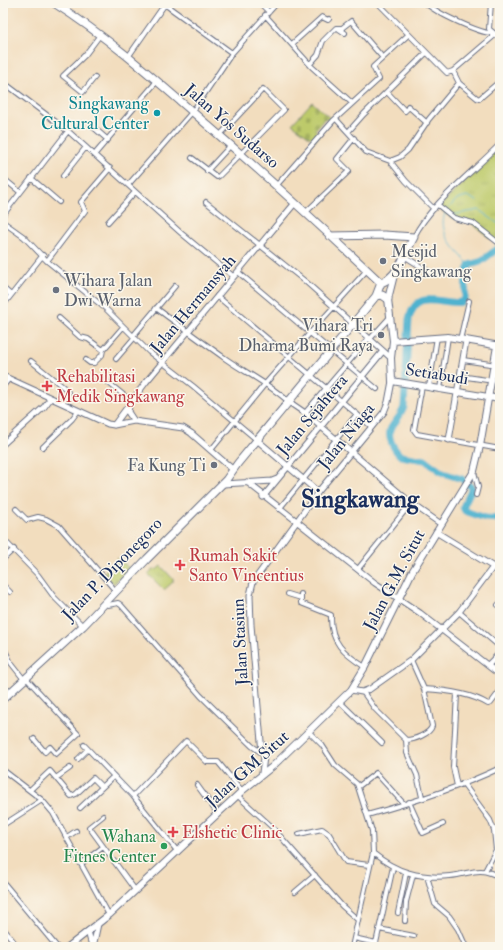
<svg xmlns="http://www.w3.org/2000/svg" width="503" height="950" viewBox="0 0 503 950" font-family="'IM FELL Double Pica',serif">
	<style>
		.grass { fill: url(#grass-tufts); stroke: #6c7c64 }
		.cemetery { fill: url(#cemetery-stones); stroke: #6c7c64 }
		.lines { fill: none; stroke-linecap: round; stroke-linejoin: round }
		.stream { stroke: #50b2cf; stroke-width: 1 }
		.river { stroke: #50b2cf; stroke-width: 7 }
		.minor-casing { stroke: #666c80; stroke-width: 6 }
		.tertiary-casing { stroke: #666c80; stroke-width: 7 }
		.secondary-casing { stroke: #666c80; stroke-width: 8 }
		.primary-casing { stroke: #666c80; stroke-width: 9 }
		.minor { stroke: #fff; stroke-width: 4 }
		.tertiary { stroke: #fff; stroke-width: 5 }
		.secondary { stroke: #fff; stroke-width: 6 }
		.primary { stroke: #fff; stroke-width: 7 }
		.culture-dot { fill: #0f9aa8; stroke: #fbf7ec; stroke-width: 1.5 }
		.worship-dot { fill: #6b7280; stroke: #fbf7ec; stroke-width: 1.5 }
		.health-dot { fill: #e0444e; stroke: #fbf7ec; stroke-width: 1.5 }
		.leisure-dot { fill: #2e9e5b; stroke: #fbf7ec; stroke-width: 1.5 }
		.labels { text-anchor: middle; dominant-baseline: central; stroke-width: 3; stroke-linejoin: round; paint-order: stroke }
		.culture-label { font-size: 17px; fill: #0d838f; stroke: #fbf7ec; text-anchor: end }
		.street-label { font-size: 17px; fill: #1b2f5e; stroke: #fbf7ec }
		.worship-label { font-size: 17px; fill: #5b616d; stroke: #fbf7ec; text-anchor: start }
		.health-label { font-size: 17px; fill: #be3a42; stroke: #fbf7ec; text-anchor: start }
		.leisure-label { font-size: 17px; fill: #27864d; stroke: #fbf7ec; text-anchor: end }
		.town-label { font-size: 25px; font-weight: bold; fill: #1b2f5e; stroke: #fbf7ec }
	</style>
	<defs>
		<pattern id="grass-tufts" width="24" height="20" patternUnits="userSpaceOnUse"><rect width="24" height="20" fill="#bdca6b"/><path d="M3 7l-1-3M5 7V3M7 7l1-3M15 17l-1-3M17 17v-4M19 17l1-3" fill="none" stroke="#a2ae5f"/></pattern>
		<pattern id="cemetery-stones" width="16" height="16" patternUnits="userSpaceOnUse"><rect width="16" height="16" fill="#bdca6b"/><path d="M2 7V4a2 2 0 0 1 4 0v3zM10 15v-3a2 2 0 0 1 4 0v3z" fill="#a2ae5f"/></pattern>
	</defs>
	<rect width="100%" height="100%" fill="#fbf7ec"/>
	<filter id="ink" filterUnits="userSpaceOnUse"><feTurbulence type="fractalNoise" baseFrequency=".025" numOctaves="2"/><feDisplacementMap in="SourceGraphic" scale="8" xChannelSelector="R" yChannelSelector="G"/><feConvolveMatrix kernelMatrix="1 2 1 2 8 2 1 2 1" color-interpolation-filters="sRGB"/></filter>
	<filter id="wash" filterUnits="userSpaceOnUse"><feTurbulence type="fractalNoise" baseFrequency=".012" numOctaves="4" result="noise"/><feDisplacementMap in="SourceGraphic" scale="16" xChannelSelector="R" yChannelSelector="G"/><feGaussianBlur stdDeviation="0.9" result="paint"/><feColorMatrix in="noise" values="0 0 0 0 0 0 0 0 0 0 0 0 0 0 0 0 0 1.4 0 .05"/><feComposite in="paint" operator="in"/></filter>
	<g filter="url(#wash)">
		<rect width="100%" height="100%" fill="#f2ddbe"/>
		<path class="grass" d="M500 146V241L497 244 470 222 452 218 438 208Z
			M161 566 173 579V582L164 590 148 574 154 568 156 570Z"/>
		<path class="cemetery" d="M312 102 332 120 330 122 325 118 315 130 320 134 315 141 292 124Z
			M118 558 129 568 114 584 103 573Z"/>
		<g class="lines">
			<path class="stream" d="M447 210 457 199 467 196 477 201
				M445 213C437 235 457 249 469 265
				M452 215 479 210 500 225"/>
			<path class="river" d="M500 247 480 262 469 265 466 274 465 299 461 302C443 306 417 286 409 319L404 407C401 416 396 420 391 428 386 437 395 451 401 456L425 460 443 473 462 479 472 488 463 507 465 511 485 518 500 519"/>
		</g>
	</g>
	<g filter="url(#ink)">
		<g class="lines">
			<g class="minor-casing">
				<path id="minor" d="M163 3 232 53
					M260 3 269 12
					M378 3 444 70 447 73 453 71 459 83 477 98 479 99 500 81
					M426 3C434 12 481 34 492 33
					M491 3 489 29 500 38
					M495 3 500 5
					M265 15 312 67 352 103
					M339 29 345 33
					M292 44 322 17 328 20 329 19
					M128 57 165 4
					M310 64 318 55 323 41 336 28H342L351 21 383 58
					M453 71 495 35
					M95 77 83 92 63 76 85 55 100 35
					M3 82 68 131 181 233 233 276
					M387 92 405 111 409 107
					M408 106 427 123
					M336 119 366 152 390 161 406 181 434 209
					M92 126 108 140
					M348 132 364 114 426 53
					M95 154 157 81
					M192 158 217 177 219 176 284 110 263 89 220 135
					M390 161 400 157 408 150 429 119 459 83
					M207 171 231 145
					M63 176 86 147
					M3 178 20 192
					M31 178 59 202
					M128 185 193 111 232 53 277 3
					M276 186 333 121 379 79 373 67 408 35
					M206 202 306 282 353 324
					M438 205 454 218 473 223 500 244
					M305 213 349 171 337 159 354 138
					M3 215 68 131
					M3 222 24 237 47 261 106 309 149 352 193 386 257 440
					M108 222 135 192
					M414 237C430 204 474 171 500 144
					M404 256 431 273
					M47 261 85 211 81 202 110 168
					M367 270 310 333 377 389
					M3 288 11 295
					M217 296 372 427
					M5 303 43 255
					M156 308C179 325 202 342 226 359 246 373 271 385 289 402
					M59 318 80 337 88 339 103 350 123 327
					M133 336 175 286
					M370 339 390 317
					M460 340 469 301
					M116 359 134 338
					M86 360 90 363H94L102 355 103 350
					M463 360 490 364
					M31 361 67 390 68 393 62 403
					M460 376 487 380
					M105 380 131 401
					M3 386 9 379
					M422 386 414 430 417 434 500 449
					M429 387 437 337
					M440 389 448 337
					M305 413 369 338
					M43 447 72 419 78 411
					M211 450 265 384 310 333 238 272
					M474 472 478 487 476 495
					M16 509 27 520 38 517 46 519 59 526 114 589
					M279 509 357 414
					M3 539 38 575 54 597 80 623
					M3 559 14 549
					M358 569 411 503
					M3 585 10 592
					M288 594 301 598
					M301 594V603L331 615C330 642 344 654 365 667
					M108 605 118 603 121 605 201 696 252 746 262 753
					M498 605 500 603
					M459 612 500 647
					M3 646 11 663 22 677
					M26 678 78 734 56 754 50 747 45 752 34 739
					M424 689C444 690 470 693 488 704L491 703 500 691
					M363 692 375 709 406 740C414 740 430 734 432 726L424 689 411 660
					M457 694 453 767 457 786
					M340 702 382 743
					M309 732 322 745 335 765 357 784 372 831 373 853 352 947
					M406 740 407 753 417 775 422 797
					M84 745 133 796 178 852
					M78 759 88 749
					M3 770 42 800 53 813 109 915
					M56 778 70 768
					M463 783 490 820 494 830H500
					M197 785 218 814
					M359 786 376 773 404 804
					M30 790 50 771 71 796 76 794 93 778 102 787
					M133 796 186 741 207 762H218L242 791
					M238 796 272 827 342 906 358 920
					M409 802 423 833 443 824
					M80 808 114 776
					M367 815C411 803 458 788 500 768
					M103 816 89 827 135 890
					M3 825 42 800
					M299 834 322 829 329 834 346 862 369 865
					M67 837 76 831
					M373 853C396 872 420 879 450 876 472 874 477 865 500 877
					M82 863 103 847
					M485 871 496 850 494 830
					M427 876 435 904 449 916 458 929 466 947
					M3 882 57 947
					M295 892 315 875
					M500 906V912
					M398 913 406 873
					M405 921 406 902 413 875
					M3 928 18 947
					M379 929 414 936
					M354 938 376 943 393 867"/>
			</g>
			<g class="tertiary-casing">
				<path id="tertiary" d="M353 324 391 358
					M3 376 108 424 114 425 134 421 183 428 191 433 231 468
					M289 402 305 413 411 503 441 524
					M129 406 128 412 134 421
					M114 425 146 382 295 203
					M257 440 318 492
					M449 440 466 341
					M3 444 44 407 50 399
					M247 482 375 583 420 613 500 675
					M223 484 272 481 277 479
					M263 497 383 351
					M436 532 500 571
					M488 665 500 653
					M351 690 362 692 370 689 411 660 459 612 493 567
					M262 773 264 757 262 753 251 625 250 595 253 582 318 492 384 412 388 402 392 381
					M88 931 92 946
					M93 947 98 924"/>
			</g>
			<g class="secondary-casing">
				<path id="secondary" d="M394 275 388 299 393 341 391 358 392 381 500 399
					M393 341 448 337 500 346
					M68 947 109 915 242 791 273 766 351 690 365 667 412 572 474 471 480 446 497 346"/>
			</g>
			<g class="primary-casing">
				<path id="primary" d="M54 3C108 37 156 80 204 122 264 174 323 228 381 283
					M330 236 384 235 414 237C405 253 399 276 381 283
					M376 296 382 295 388 299
					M3 699 83 626 147 559 226 480 238 463 376 296 381 283"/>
			</g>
			<use href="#minor" class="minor"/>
			<use href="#tertiary" class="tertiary"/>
			<use href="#secondary" class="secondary"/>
			<use href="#primary" class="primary"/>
		</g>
	</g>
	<circle class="culture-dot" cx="157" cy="113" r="4"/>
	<g class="worship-dot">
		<circle cx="383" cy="261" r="4"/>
		<circle cx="56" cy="290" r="4"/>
		<circle cx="381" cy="335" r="4"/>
		<circle cx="214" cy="465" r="4"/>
	</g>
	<g class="health-dot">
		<path d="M45 380h4v4h4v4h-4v4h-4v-4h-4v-4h4z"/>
		<path d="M178 559h4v4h4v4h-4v4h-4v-4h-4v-4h4z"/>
		<path d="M171 826h4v4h4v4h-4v4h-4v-4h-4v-4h4z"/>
	</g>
	<circle class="leisure-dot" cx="164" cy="846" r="4"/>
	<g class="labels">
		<g class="culture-label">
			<text x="149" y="103">Singkawang<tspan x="149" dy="20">Cultural Center</tspan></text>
		</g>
		<g class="street-label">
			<text transform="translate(232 126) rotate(41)">Jalan Yos Sudarso</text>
			<text transform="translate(193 304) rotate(-50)">Jalan Hermansyah</text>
			<text transform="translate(437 374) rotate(9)">Setiabudi</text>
			<text transform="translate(312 415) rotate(-50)">Jalan Sejahtera</text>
			<text transform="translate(346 436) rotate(-51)">Jalan Niaga</text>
			<text transform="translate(112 569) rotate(-46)">Jalan P. Diponegoro</text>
			<text transform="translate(394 580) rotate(-62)">Jalan G.M. Situt</text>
			<text transform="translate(240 642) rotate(-93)">Jalan Stasiun</text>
			<text transform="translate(247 769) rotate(-42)">Jalan GM Situt</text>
		</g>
		<g class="worship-label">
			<text x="391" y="251">Mesjid<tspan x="391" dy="20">Singkawang</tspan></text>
			<text x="64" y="280">Wihara Jalan<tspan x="64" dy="20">Dwi Warna</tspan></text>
			<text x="373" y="325" text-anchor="end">Vihara Tri<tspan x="373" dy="20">Dharma Bumi Raya</tspan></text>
			<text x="206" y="465" text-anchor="end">Fa Kung Ti</text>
		</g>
		<g class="health-label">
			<text x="56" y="376">Rehabilitasi<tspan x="56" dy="20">Medik Singkawang</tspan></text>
			<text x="189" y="555">Rumah Sakit<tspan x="189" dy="20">Santo Vincentius</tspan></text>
			<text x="182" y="832">Elshetic Clinic</text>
		</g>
		<g class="leisure-label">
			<text x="156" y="836">Wahana<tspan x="156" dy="20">Fitnes Center</tspan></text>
		</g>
		<g class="town-label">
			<text x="360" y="499">Singkawang</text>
		</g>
	</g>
	<rect width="503" height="950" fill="none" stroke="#fbf7ec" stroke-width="16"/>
</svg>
